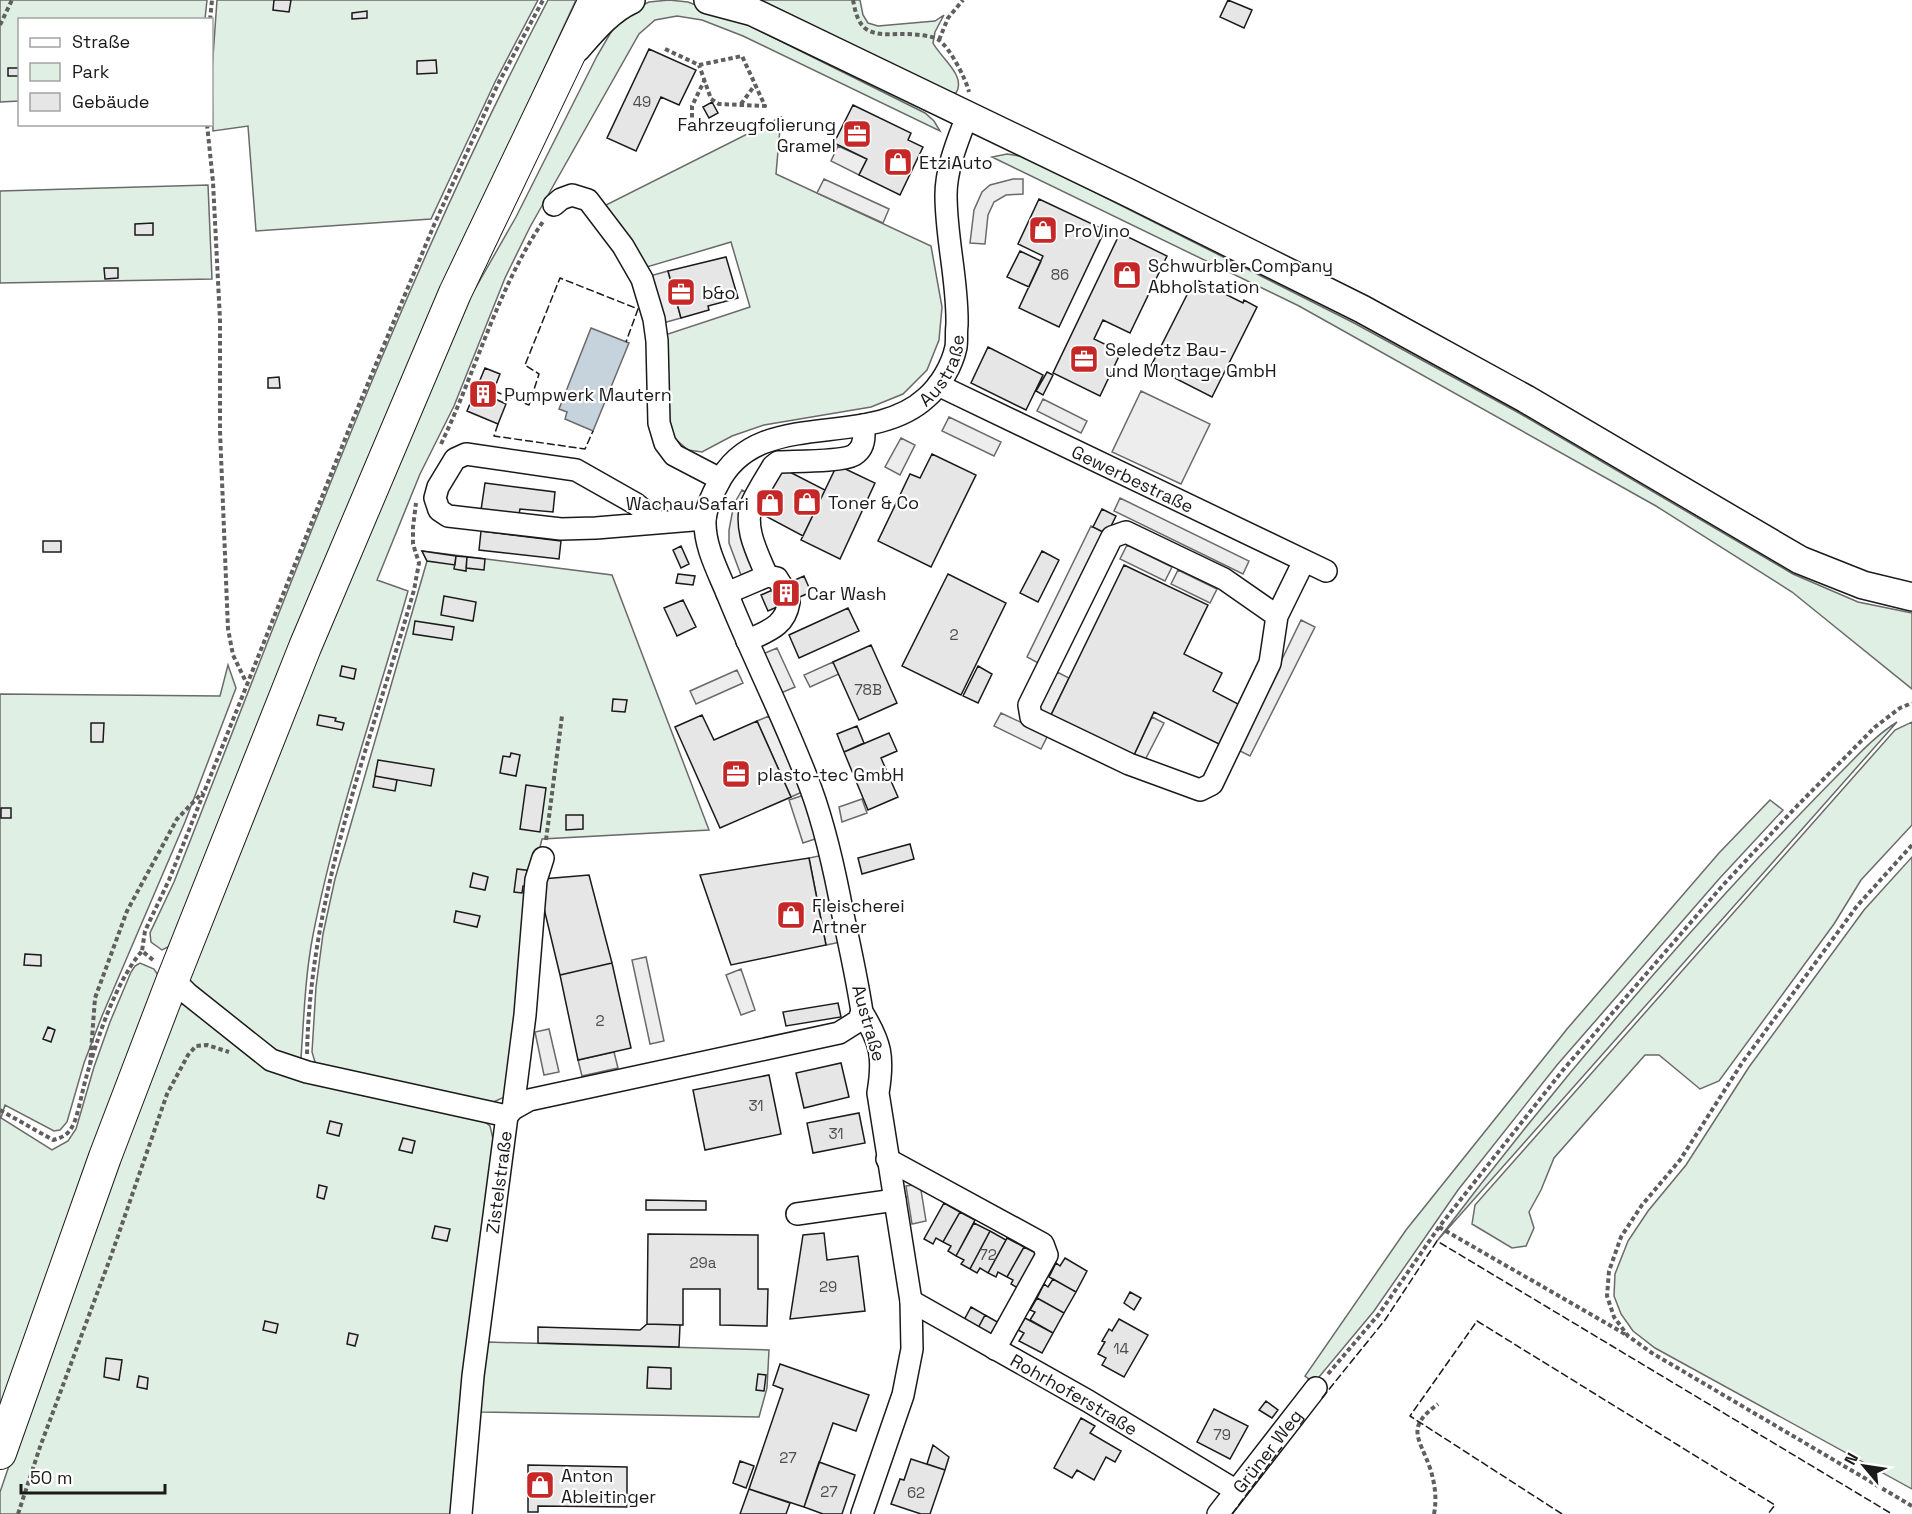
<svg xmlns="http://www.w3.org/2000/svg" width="1912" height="1514" viewBox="0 0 1912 1514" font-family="'Space Grotesk',sans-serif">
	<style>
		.green { fill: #e0efe3; stroke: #6a6a6a; stroke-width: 1.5 }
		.parking { fill: #ededed; stroke: #6a6a6a; stroke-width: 1.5 }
		.water { fill: #c6d2dc; stroke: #6a6a6a; stroke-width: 1.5 }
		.building { fill: #e6e6e6; stroke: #1a1a1a; stroke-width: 1.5 }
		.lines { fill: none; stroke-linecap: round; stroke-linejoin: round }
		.minor-casing { stroke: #1a1a1a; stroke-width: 24 }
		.major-casing { stroke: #1a1a1a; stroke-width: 30 }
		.highway-casing { stroke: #1a1a1a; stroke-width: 34 }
		.path { stroke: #5f5f5f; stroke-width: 4; stroke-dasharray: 4.5 3; stroke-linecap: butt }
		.minor { stroke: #fff; stroke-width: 21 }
		.major { stroke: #fff; stroke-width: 27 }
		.highway { stroke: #fff; stroke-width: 32 }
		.fence { stroke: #1a1a1a; stroke-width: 1.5; stroke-dasharray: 8 3; stroke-linecap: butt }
		.labels { text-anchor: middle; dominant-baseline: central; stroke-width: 4.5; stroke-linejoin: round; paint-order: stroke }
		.number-label { font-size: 15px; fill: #4d4d4d }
		.poi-label { font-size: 18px; fill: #1a1a1a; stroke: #fff; text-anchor: start }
		.street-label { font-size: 18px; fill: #1a1a1a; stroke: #fff }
	</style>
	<rect width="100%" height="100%" fill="#fff"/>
	<path class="green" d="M0 0H207L205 19 20 20 19 101 0 102Z
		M217 0H538L495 82 431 219 256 231 248 126 213 131 212 71Z
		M548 0H576L501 162 172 945 162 950 151 942 150 933 174 882C291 585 400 283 548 0Z
		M669 0 688 2 748 25 925 113 934 121 940 131 743 36 702 20 677 16 655 20 639 34 530 227 505 278 454 406 420 474 377 580 408 591C376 705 336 818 313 935 305 976 304 1017 301 1058L295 1061 288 1060 205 1001 189 981 188 972 316 652 471 296 516 217 597 56 614 27 630 11 649 2Z
		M761 0H860L863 15 868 23 878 26 935 21 944 15 935 32 933 43C940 57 967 76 956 93H950Z
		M781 117 776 174 931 246 942 307 939 340 927 370 903 394 871 407 764 425 732 436 702 452 688 450 673 437 667 406 665 335 750 307 731 242 647 267 604 206Z
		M1007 154 1025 157 1354 323 1519 413 1793 574 1858 602 1912 613V689L1792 592 1656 506 1299 306 992 157Z
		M208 185 212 279 0 283V191Z
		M422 551 612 575 709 830 542 839 534 871 509 1095 489 1104 323 1069 315 1062 312 1052 316 987 323 934 335 879 427 561Z
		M228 665 236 688 185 822 102 1016 84 1063 67 1122 60 1130 54 1131 5 1105 1 1118 52 1150 68 1141 76 1129 94 1067 110 1022 131 972 135 966 140 963 154 969 158 975 0 1414V694L220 696Z
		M1897 722 1437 1241C1538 1108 1645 980 1758 858 1785 830 1812 801 1840 773 1858 755 1875 736 1897 722Z
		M1912 722V825L1861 880 1834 924 1719 1081 1700 1089 1659 1055H1645L1554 1158 1541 1190 1529 1212 1534 1228 1526 1246 1512 1248 1472 1224 1475 1205 1895 730Z
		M1770 800 1783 810 1719 879 1557 1065 1458 1190 1374 1311 1314 1383 1305 1376 1406 1230 1567 1029 1719 853Z
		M1912 857V1489L1655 1348 1633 1331 1621 1314 1614 1296 1615 1274 1628 1241 1648 1211 1686 1165 1749 1067 1864 910Z
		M184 1004 190 1006 249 1050 477 1116 490 1126 494 1143 451 1514H0V1492L56 1329 179 1005Z
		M487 1342 769 1350 767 1388 759 1417 480 1412Z"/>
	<path class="parking" d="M838 146 867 159 859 175 831 161Z
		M824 179 889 209 883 223 817 193Z
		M1013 179H1023V194L1006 195 994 202 988 215 985 244 970 243 974 210 982 192 990 185Z
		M668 271 681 318 663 323 650 276Z
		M1141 391 1210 424 1181 484 1112 452Z
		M1043 399 1087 421 1081 433 1037 411Z
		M949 417 1001 442 994 456 942 431Z
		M901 438 915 445 900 475 885 467Z
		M742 490 751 495 754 570 741 575 729 543V530L734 504Z
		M1120 498 1249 561 1243 574 1114 511Z
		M1091 526 1105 533 1040 664 1027 657Z
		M1127 545 1172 567 1165 581 1120 559Z
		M1178 570 1217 589 1210 603 1171 584Z
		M1301 620 1315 627 1250 756 1238 750Z
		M777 648 795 687 781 693 763 654Z
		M833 662 839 674 810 687 804 675Z
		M737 670 743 683 696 704 690 691Z
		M1057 672 1069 678 1051 715 1039 709Z
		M1001 713 1048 735 1041 749 994 726Z
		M769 716 802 792 791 797 757 721Z
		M1152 717 1164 723 1145 760 1134 755Z
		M804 795 818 838 803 843 789 800Z
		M862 799 867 813 842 822 839 807Z
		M824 855 841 942 826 945 809 858Z
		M646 957 664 1041 650 1044 632 960Z
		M741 969 755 1010 741 1015 726 975Z
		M549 1029 559 1072 544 1075 535 1032Z
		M614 1052 618 1068 582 1076 578 1060Z
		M920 1184 926 1221 912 1224 906 1186Z"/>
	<path class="water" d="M591 328 629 343 593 431 565 419 567 412 559 409Z"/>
	<path class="building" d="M274 0H291L289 12 273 10Z
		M1228 0 1252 10 1244 28 1220 17Z
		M367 11V18L352 19V13Z
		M649 49 696 70 679 105 661 97 636 151 607 138Z
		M436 60 437 73 417 74V61Z
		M8 68H20V76H8Z
		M712 102 718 113 709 118 703 107Z
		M853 105 911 133 908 140 923 147 900 195 859 175 867 159 834 143Z
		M1039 199 1105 230 1059 327 1019 308 1043 256 1018 244Z
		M153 223V235H135V224Z
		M1120 233 1167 256 1130 333 1103 320 1094 339 1121 352 1100 396 1053 373Z
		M1020 251 1041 261 1029 287 1007 277Z
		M726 257 738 298 708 306 709 310 681 318 668 271Z
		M104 268H118V278L105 279Z
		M1195 279 1243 303 1244 300 1257 307 1212 397 1151 366Z
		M988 347 1043 375 1026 410 971 383Z
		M485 368 500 374 491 397 506 404 498 424 467 411Z
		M1047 372 1053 375 1043 395 1036 391Z
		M279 377 280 388H268V378Z
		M932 454 976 475 931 567 878 541 910 474 920 478Z
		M837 465 875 483 840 559 801 540Z
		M778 466 825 490 803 536 756 511Z
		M485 483 555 492 553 512 520 509 519 514 481 510Z
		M1102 509 1116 516 1107 534 1093 527Z
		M481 531 561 541 559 559 479 550Z
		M43 541H61V552H43Z
		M681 546 689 564 681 568 673 550Z
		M422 551 456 556 455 565 427 561Z
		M1042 551 1059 560 1038 602 1020 593Z
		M456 556 467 557 466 571 454 569Z
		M467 557 485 559 484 570 466 568Z
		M1124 565 1208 605 1184 654 1222 673 1213 691 1240 705 1221 745 1154 712 1134 755 1051 715Z
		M678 574 695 576 693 585 676 583Z
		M948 574 1006 603 961 695 902 666Z
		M804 576 811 592 768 611 761 595Z
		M444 596 476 602 473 621 441 615Z
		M683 600 696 627 677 636 664 608Z
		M848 608 859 631 799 658 789 635Z
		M415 621 454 627 452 640 413 634Z
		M871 645 897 703 859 720 833 662Z
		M342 666 356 669 354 679 340 676Z
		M978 666 992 674 978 703 963 696Z
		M613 699 627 700 625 712 612 711Z
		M319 715 336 718 335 721 344 723 342 730 317 725Z
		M702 715 714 740 757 721 791 797 720 828 675 727Z
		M91 723H104L103 742H91Z
		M857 726 864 743 844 752 837 734Z
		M889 733 897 751 881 758 898 797 868 810 844 752Z
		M511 753 520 755 516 776 500 773 503 756 510 757Z
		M378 760 434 769 431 786 375 776Z
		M375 776 397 780 395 791 373 787Z
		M526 785 546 788 540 832 520 829Z
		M1 808H11V818H1Z
		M566 815H583V829L566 830Z
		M910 844 914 859 862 874 858 858Z
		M809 858 826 945 731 965 700 875Z
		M517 869 533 871 530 887 523 886 522 893 514 892Z
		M473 873 488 877 485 890 470 887Z
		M589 875 612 963 560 975 541 896 542 879Z
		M456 911 480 916 477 927 454 922Z
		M25 954 41 955V966L24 965Z
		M612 963 631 1048 578 1060 560 975Z
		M838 1003 841 1017 786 1026 783 1012Z
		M48 1027 55 1030 51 1042 43 1039Z
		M841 1063 849 1097 804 1108 796 1073Z
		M769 1075 781 1134 705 1150 693 1090Z
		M859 1113 865 1143 813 1153 807 1123Z
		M330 1121 342 1124 339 1136 327 1133Z
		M403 1138 415 1141 412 1153 399 1150Z
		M319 1185 327 1187 324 1199 317 1197Z
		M646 1200 706 1201V1210H646Z
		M944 1203 960 1212 943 1242 936 1238 933 1244 924 1239Z
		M960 1212 975 1220 956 1256 948 1251 951 1246 943 1242Z
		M974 1223 990 1231 970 1269 961 1264 964 1260 956 1256Z
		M435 1226 450 1229 447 1241 432 1238Z
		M990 1231 1006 1240 988 1273 980 1268 977 1273 970 1269Z
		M824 1233 827 1260 858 1256 865 1311 790 1319 803 1235Z
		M648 1234 758 1235V1289H768L767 1326 720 1325V1289H683V1325L647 1324Z
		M1007 1238 1024 1247 1007 1277 998 1272 996 1277 988 1273Z
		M1024 1247 1040 1255 1021 1290 1011 1284 1013 1280 1007 1277Z
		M1065 1258 1087 1271 1076 1292 1049 1277 1056 1263 1060 1266Z
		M1053 1279 1076 1292 1064 1313 1037 1298 1044 1284 1048 1287Z
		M1130 1292 1141 1298 1134 1310 1124 1303Z
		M1037 1298 1064 1313 1053 1333 1030 1320 1035 1312 1030 1310Z
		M971 1307 985 1315 977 1330 963 1322Z
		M985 1315 1001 1324 993 1339 977 1330Z
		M1025 1318 1053 1333 1042 1353 1019 1341 1024 1333 1018 1330Z
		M1119 1319 1148 1335 1124 1377 1102 1365 1106 1358 1098 1354 1105 1342 1102 1341 1109 1329 1112 1331Z
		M265 1321 278 1324 276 1333 263 1330Z
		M647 1324 680 1325 679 1347 538 1343V1327L640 1330Z
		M349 1333 358 1335 355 1346 347 1344Z
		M106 1358 122 1360 119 1380 104 1377Z
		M780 1364 869 1395 856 1431 833 1423 804 1507 749 1489 783 1389 773 1385Z
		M648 1367 671 1368V1389L647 1388Z
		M758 1374 766 1375 764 1391 756 1390Z
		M139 1376 148 1378 147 1389 137 1387Z
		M1266 1401 1278 1410 1272 1418 1259 1410Z
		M1214 1409 1248 1426 1230 1459 1197 1442Z
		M1081 1418 1095 1426 1090 1433 1121 1451 1115 1462 1106 1457 1094 1480 1077 1470 1072 1478 1054 1468Z
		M933 1445 949 1457 945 1470 927 1464Z
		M911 1459 945 1470 930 1514H921L891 1504 900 1479 904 1480Z
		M740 1461 754 1466 746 1488 733 1483Z
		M819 1462 855 1475 842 1514H823L804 1507Z
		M528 1465 627 1467V1507L538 1506V1512H528Z
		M749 1489 790 1503 786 1514H740Z"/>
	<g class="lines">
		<g class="minor-casing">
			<g id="minor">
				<path d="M554 205 561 199 572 195 588 200 623 246 642 279 654 319 657 341 659 423 665 443 674 455 720 479"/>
				<path id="s1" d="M938 385 1326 571"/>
				<path d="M658 522 636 504 576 470 466 454 455 459 438 487 435 498 439 510 448 516 561 529 596 528 705 519"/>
				<path d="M767 576C758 554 743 528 752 503 758 490 766 478 773 466L778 462C795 461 842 462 854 455 865 448 865 436 863 425"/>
				<path d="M727 593 767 576 777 578 782 586"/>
				<path d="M1277 616 1224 579 1126 532 1112 537 1029 705 1031 717 1129 764 1200 790 1212 784 1270 663 1277 616 1304 561"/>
				<path d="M747 641C767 631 785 627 789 602"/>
				<path d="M173 979 188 994 271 1060 307 1072 507 1116"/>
				<path d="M513 1109 525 1015 536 880 543 858"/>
				<path d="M887 1159 1043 1244 1047 1255 995 1349"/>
				<path d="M797 1214 895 1200"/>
				<path id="s2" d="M911 1301 1088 1401 1235 1490"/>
				<path id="s3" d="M461 1514 473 1376 507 1116 513 1109 529 1100 839 1033 858 1021 862 1012"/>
				<path id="s4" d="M862 1514 903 1395 912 1349 911 1301 878 1093C884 1057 881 1043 862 1012 857 979 850 947 843 915 835 872 826 830 811 789 787 724 755 662 729 598 719 573 704 547 705 520 706 508 712 495 718 484 757 405 868 451 926 398 940 386 952 366 956 347 957 340 956 332 957 325 958 281 946 239 946 195 946 168 958 140 967 116"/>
				<path id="s5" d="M1218 1514 1316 1388"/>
			</g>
		</g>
		<g class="major-casing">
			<path id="major" d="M708 0 753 12 1129 193 1362 309 1526 399 1800 560 1863 585 1912 597
				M577 48C592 31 609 10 631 0"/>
		</g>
		<g class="highway-casing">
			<path id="highway" d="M0 1453 105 1157 173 979 305 647 455 293 595 0"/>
		</g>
		<path class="path" d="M853 0C855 10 857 22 866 29 877 36 890 34 902 34 911 34 932 35 939 40 950 48 966 79 969 92
			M210 20 212 0
			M0 25 12 0
			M939 40 948 18 963 0
			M665 49 699 65 742 56 765 106 719 104 711 99 699 65
			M741 104 755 85
			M207 124 213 182 220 320V431L228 629 233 655 246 682
			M692 125V106L704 81
			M441 444C476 371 498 287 544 220
			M546 840 562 716
			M1912 845 1857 906 1742 1063 1680 1160 1642 1205 1621 1237 1609 1271 1607 1296 1614 1317 1628 1336 1652 1353 1912 1506
			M153 960 142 951 145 931 169 880 351 424 434 225 498 84 543 0
			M307 1054C310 894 371 742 414 590L419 563 413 544V527L416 503
			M90 1065 95 998 127 911 177 819 203 792
			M0 1110 53 1140C61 1138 68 1135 72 1127 78 1117 82 1091 86 1078 97 1039 116 981 142 951
			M1439 1227 1625 1334
			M1328 1374 1379 1314 1439 1227 1563 1070 1724 884 1797 806 1875 727 1900 708 1912 703
			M18 1514 40 1447 111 1256 167 1094 188 1055 196 1046 207 1045 229 1052
			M1434 1514C1437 1498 1435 1484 1430 1468 1419 1437 1405 1428 1438 1404"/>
		<use href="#minor" class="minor"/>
		<use href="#major" class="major"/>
		<use href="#highway" class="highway"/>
		<path class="fence" d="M494 391 529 405 539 374 525 365 560 278 638 309 626 342
			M498 424 494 436 585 449 593 431
			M1322 1398 1385 1320 1437 1241 1892 1514
			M1232 1514 1282 1447
			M1562 1514 1410 1416 1477 1321 1775 1505 1768 1514"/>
	</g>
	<defs>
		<g id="office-square" transform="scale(1.5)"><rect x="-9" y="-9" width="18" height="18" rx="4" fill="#c62828" stroke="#fff"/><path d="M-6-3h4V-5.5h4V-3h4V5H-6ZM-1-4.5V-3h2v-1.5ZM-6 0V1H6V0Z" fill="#fff"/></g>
		<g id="shop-square" transform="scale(1.5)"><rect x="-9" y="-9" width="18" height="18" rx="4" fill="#c62828" stroke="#fff"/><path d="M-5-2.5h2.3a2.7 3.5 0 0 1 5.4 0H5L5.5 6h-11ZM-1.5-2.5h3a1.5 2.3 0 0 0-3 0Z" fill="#fff"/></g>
		<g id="building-square" transform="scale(1.5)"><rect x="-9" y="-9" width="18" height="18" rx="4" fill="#c62828" stroke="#fff"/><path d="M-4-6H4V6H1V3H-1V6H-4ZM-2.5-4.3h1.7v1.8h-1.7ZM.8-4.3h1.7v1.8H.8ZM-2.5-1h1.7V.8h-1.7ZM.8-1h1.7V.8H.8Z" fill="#fff"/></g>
	</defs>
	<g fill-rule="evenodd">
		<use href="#office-square" x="857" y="134"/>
		<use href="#shop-square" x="898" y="162"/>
		<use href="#shop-square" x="1043" y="230"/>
		<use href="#shop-square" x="1127" y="275"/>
		<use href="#office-square" x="681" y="292"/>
		<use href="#office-square" x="1084" y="359"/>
		<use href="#building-square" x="483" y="394"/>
		<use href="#shop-square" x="807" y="502"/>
		<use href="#shop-square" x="770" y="503"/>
		<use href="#building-square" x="786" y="593"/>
		<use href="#office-square" x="736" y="774"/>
		<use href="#shop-square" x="791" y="915"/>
		<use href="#shop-square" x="540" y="1485"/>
	</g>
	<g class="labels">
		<g class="number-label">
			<text x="642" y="101">49</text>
			<text x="1060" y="274">86</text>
			<text x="954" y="634">2</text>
			<text x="868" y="689">78B</text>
			<text x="600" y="1020">2</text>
			<text x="756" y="1105">31</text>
			<text x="836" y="1133">31</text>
			<text x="988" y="1254">72</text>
			<text x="703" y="1262">29a</text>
			<text x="828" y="1286">29</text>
			<text x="1121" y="1348">14</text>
			<text x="1222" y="1434">79</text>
			<text x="788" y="1457">27</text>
			<text x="829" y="1491">27</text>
			<text x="916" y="1492">62</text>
		</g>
		<g class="poi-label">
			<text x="836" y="124" text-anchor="end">Fahrzeugfolierung<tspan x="836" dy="21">Gramel</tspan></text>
			<text x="919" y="162">EtziAuto</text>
			<text x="1064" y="230">ProVino</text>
			<text x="1148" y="265">Schwurbler Company<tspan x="1148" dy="21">Abholstation</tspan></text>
			<text x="702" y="292">b&amp;o</text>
			<text x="1105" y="349">Seledetz Bau-<tspan x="1105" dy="21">und Montage GmbH</tspan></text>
			<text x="504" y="394">Pumpwerk Mautern</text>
			<text x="828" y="502">Toner &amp; Co</text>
			<text x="749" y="503" text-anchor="end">Wachau Safari</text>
			<text x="807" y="593">Car Wash</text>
			<text x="757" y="774">plasto-tec GmbH</text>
			<text x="812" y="905">Fleischerei<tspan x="812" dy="21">Artner</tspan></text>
			<text x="561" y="1475">Anton<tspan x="561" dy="21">Ableitinger</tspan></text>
		</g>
		<g class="street-label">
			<text stroke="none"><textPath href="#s4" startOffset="1341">Austraße</textPath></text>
			<text stroke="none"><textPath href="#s1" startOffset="216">Gewerbestraße</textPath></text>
			<text transform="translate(869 1023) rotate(74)">Austraße</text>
			<text stroke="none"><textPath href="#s3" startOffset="334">Zistelstraße</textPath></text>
			<text stroke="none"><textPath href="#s2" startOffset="188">Rohrhoferstraße</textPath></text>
			<text stroke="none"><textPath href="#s5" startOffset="80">Grüner Weg</textPath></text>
		</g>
	</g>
	<rect x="18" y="18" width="195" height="108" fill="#ffffff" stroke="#a3a3a3" stroke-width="1.5"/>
	<rect x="30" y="38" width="30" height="9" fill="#ffffff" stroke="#a3a3a3" stroke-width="1.5"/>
	<text x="72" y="48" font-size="18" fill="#1a1a1a">Straße</text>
	<rect x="30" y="63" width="30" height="18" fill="#e0efe3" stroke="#a3a3a3" stroke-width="1.5"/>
	<text x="72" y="78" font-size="18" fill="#1a1a1a">Park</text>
	<rect x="30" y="93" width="30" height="18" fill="#e6e6e6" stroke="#a3a3a3" stroke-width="1.5"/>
	<text x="72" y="108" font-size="18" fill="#1a1a1a">Gebäude</text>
	<g transform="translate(1864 1466) rotate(299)" stroke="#ffffff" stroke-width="4.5" paint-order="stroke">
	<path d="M0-4.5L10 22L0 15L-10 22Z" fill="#1a1a1a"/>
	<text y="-9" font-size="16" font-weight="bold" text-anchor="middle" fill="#1a1a1a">N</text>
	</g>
	<path d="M21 1484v9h144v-9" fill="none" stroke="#1a1a1a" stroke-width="3"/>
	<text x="30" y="1484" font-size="18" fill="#1a1a1a" stroke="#ffffff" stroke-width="4.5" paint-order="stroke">50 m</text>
</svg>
